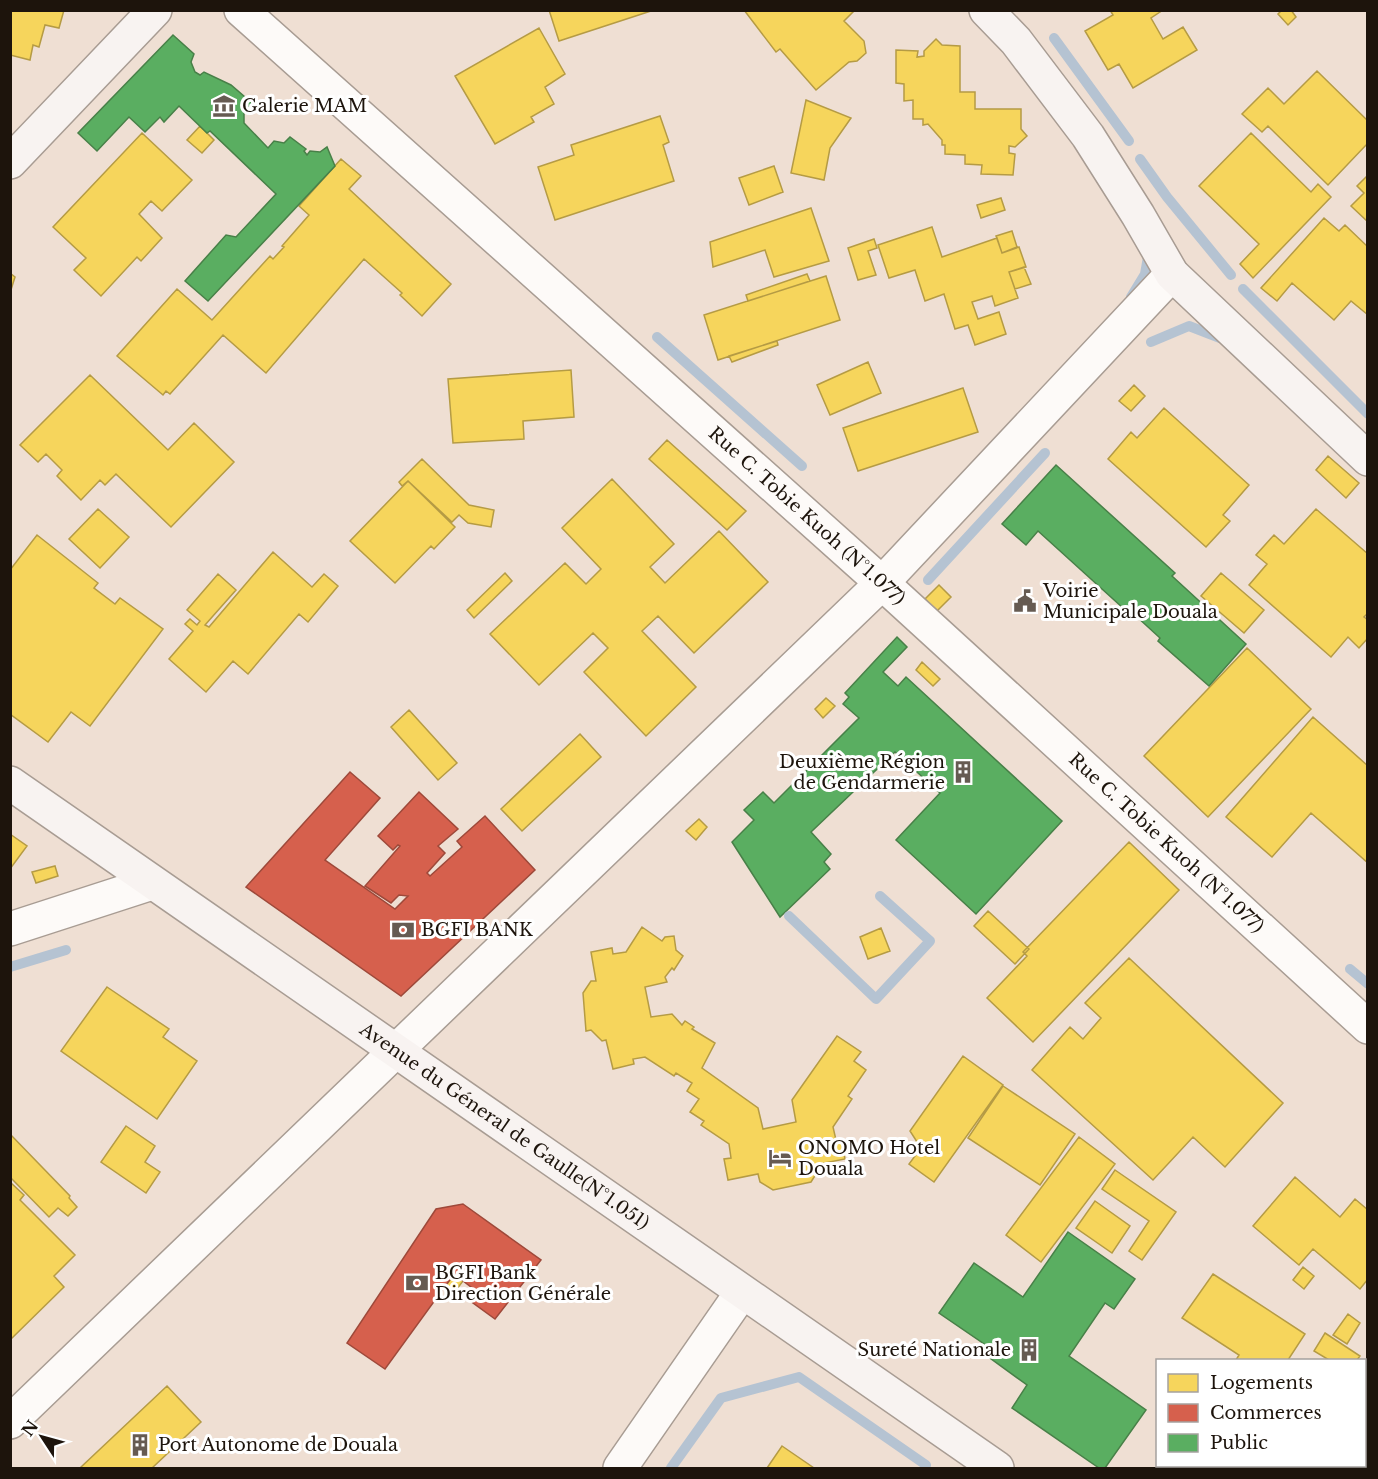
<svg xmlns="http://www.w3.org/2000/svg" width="1378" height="1479" viewBox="0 0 1378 1479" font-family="'Libre Baskerville',serif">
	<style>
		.homes { fill: #f6d55c; stroke: #b59b44; stroke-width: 1.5 }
		.shops { fill: #d6604d; stroke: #9e493a; stroke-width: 1.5 }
		.public { fill: #5aae61; stroke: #488048; stroke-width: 1.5 }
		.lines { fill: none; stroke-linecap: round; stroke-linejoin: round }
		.stream { stroke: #b5c3d2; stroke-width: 10 }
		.street-casing { stroke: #a89c93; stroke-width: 36 }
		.secondary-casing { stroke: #a89c93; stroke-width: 36 }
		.street { stroke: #fdfaf8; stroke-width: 33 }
		.secondary { stroke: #f8f3f1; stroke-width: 33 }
		.labels { text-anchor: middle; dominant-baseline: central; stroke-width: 6; stroke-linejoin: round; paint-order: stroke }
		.poi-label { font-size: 18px; fill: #1d140c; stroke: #fff; text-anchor: start }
		.street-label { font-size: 18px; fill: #1d140c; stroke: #fff }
	</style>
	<rect width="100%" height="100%" fill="#efdfd3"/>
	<path class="homes" d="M10 10H64L59 28 45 25 39 47 33 45 30 60 10 55Z
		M549 10H654L559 41Z
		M744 10H855L844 21 864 41 866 53 857 61 849 62 816 90 780 49 776 52Z
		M1110 10H1163L1151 18 1163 39 1183 27 1197 50 1133 88 1119 64 1108 70 1085 31 1113 15Z
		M1282 10H1291L1296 17 1288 25 1278 14Z
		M539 28 565 74 545 87 554 104 531 117 534 122 495 144 455 76Z
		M936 39 942 45 960 46V92H975V109H1021V129L1027 136 1015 147 1009 146V153L1015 154 1013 175 981 174 982 165 965 164V155L945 154V145H942V140L928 124 923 125V119H913V100L904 101V84L896 83V50L918 51 917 57 924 56V51Z
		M1317 71 1368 121V143L1328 185 1268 126 1262 132 1242 114 1268 88 1284 104Z
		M806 100 851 118 830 148 824 180 791 173Z
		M660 116 669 142 663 145 674 181 555 220 538 167 574 155 571 145Z
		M200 126 214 140 202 153 187 140Z
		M142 133 192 180 162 211 151 201 139 214 162 238 141 261 137 257 101 296 74 270 86 258 53 227Z
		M1251 133 1311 192 1318 184 1331 197 1253 278 1240 264 1259 244 1199 186Z
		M341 159 361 176 349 189 451 284 422 316 400 295 402 293 364 259 266 373 223 335 170 394 166 391 163 395 117 356 177 289 212 320 270 256 273 259 284 247 282 246 309 215 299 206Z
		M774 166 783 192 749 205 739 178Z
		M1368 175V222L1351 206 1364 193 1357 186Z
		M1001 198 1005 210 981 218 977 205Z
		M811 208 829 261 774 277 765 250 713 267 710 242Z
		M1324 218 1339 231 1345 225 1368 247V315L1351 301 1334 320 1292 283 1277 301 1261 288Z
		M932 227 942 257 997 238 1002 253 1019 247 1026 267 1009 272 1018 298 995 306 992 296 972 302 978 319 999 312 1006 334 975 345 968 325 955 329 944 294 925 301 915 270 889 278 878 245Z
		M1012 231 1017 247 1002 253 996 236Z
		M874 239 877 248 868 251 876 275 858 280 848 248Z
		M1024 267 1031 284 1015 289 1009 272Z
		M10 273 15 277 10 293Z
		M807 274 810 281 748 301 746 295Z
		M826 276 840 320 718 360 704 315Z
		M777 341 778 345 732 362 729 356Z
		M868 362 881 393 830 415 817 385Z
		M571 370 574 417 523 421 524 439 453 443 448 379Z
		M90 375 168 450 194 423 234 462 171 527 116 474 105 485 100 480 81 500 57 476 62 470 46 454 38 462 20 445Z
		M1134 385 1145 396 1131 411 1119 401Z
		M963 388 978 432 858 471 843 428Z
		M1164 408 1249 485 1223 515 1230 521 1206 547 1108 459 1131 432 1137 438Z
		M667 440 746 511 727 530 649 459Z
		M1328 456 1359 483 1346 498 1316 470Z
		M422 459 469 505 494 510 491 527 468 523 459 515 452 522 408 481 402 486 399 482Z
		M612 479 674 544 650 567 665 583 719 531 768 582 694 653 658 616 642 631 696 687 646 736 584 672 608 648 593 633 539 685 490 634 565 563 586 584 601 569 562 528Z
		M408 481 455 527 434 549 431 546 395 583 350 541Z
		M98 509 129 537 100 568 69 539Z
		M1316 509 1368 554V613L1364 617 1368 620V638L1359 648 1348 637 1331 657 1249 585 1267 564 1256 555 1274 535 1284 544Z
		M37 535 98 583 94 588 115 604 120 598 163 629 90 726 71 712 48 742 10 714V570Z
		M273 552 312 587 324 574 338 586 308 622 299 614 248 674 233 661 206 692 169 659 193 631 185 624 190 619 197 625 200 621 187 610 218 574 236 590 205 625 209 627Z
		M505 573 512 581 474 618 467 610Z
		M1221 573 1264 610 1244 633 1201 596Z
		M939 585 951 597 937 611 925 599Z
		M1247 648 1311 709 1208 817 1144 756Z
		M922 662 940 679 933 686 916 670Z
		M826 698 835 706 823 718 815 709Z
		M409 710 457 763 438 780 391 727Z
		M1313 717 1368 766V863L1311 813 1272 857 1226 817Z
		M580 734 601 757 522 831 501 809Z
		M699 819 707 827 696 840 686 831Z
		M10 834 27 846 10 869Z
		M1129 842 1179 890 1033 1042 987 998 1027 956 1023 952Z
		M55 866 58 876 36 883 32 872Z
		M988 911 1029 949 1015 964 974 926Z
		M642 927 662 941 665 937 674 936 676 950 683 956 674 970 672 968 665 977 667 982 645 987 651 1017 672 1014 682 1025 685 1021 694 1027 692 1029 715 1043 702 1068 758 1108 763 1129 796 1122 792 1100 837 1036 861 1052 854 1061 866 1070 848 1096 852 1099 833 1127 836 1140 841 1139 845 1159 814 1165 816 1174 811 1182 773 1190 760 1182 758 1174 728 1180 724 1159 731 1158 729 1144 701 1125 704 1121 690 1112 699 1099 687 1091 692 1083 676 1073 674 1076 645 1057 633 1059 634 1064 613 1069 606 1040 602 1041 591 1030 586 1031 583 993 591 981H596L591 952 612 948 613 954 626 952Z
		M881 928 890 951 868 959 860 937Z
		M1129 958 1283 1103 1225 1167 1193 1137 1153 1180 1032 1070 1070 1027 1083 1039 1101 1018 1085 1003Z
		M107 987 169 1029 163 1037 197 1061 157 1119 61 1051Z
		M963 1056 1003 1085 934 1182 909 1164 921 1148 910 1131Z
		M1003 1086 1075 1134 1040 1185 968 1138Z
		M126 1126 155 1146 145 1162 160 1172 146 1193 101 1162Z
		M10 1134 70 1196 69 1198 77 1207 68 1216 58 1208 49 1217 10 1177Z
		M1079 1137 1115 1164 1041 1262 1006 1235Z
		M1115 1170 1176 1212 1142 1260 1129 1251 1149 1221 1102 1189Z
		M1295 1177 1340 1217 1355 1199 1368 1210V1279L1360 1289 1313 1249 1299 1265 1253 1226Z
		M10 1182 24 1195 20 1200 75 1255 54 1276 64 1287 10 1340Z
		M1095 1201 1130 1226 1112 1253 1076 1228Z
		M1303 1267 1314 1276 1304 1289 1293 1280Z
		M454 1274 463 1281 454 1293 445 1287Z
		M1213 1274 1305 1334 1288 1360H1236L1239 1355 1182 1318Z
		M1348 1314 1360 1323 1347 1344 1333 1335Z
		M1325 1333 1360 1356 1357 1360H1329L1314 1351Z
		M167 1386 201 1422 152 1468H80Z
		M782 1446 814 1468H767Z"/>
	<path class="shops" d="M350 772 380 798 325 860 395 909 408 896 399 895 391 903 365 886 400 846 398 845 393 850 378 836 419 792 458 829 438 846 445 853 427 873 430 876 462 847 457 841 485 816 535 870 401 996 246 887Z
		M463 1204 541 1260 495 1319 469 1300 476 1291 454 1274 385 1369 347 1343 436 1209Z"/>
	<path class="public" d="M173 35 194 54 191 62 195 72 200 75 204 72 231 85 252 103 244 112V123L268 148 274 141 284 143 290 137 306 149 304 151 307 155 310 151 320 152 327 147 335 166 208 301 185 281 226 235 236 237 276 194 210 131 207 133 179 106 164 122 160 117 145 132 129 117 97 151 78 133Z
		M1056 465 1175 573 1172 576 1246 644 1209 686 1158 641 1160 638 1136 616 1134 618 1038 531 1026 545 1002 524Z
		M897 637 907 647 883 672 898 686 906 677 1062 821 976 914 896 840 940 793 895 752 811 832 831 854 824 862 830 869 780 917 732 842 754 820 744 810 763 792 774 803 859 718 843 704 849 697 845 693Z
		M1068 1232 1135 1279 1114 1309 1105 1303 1069 1356 1146 1410 1105 1468H1099L1012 1408 1027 1385 983 1353 987 1346 939 1313 974 1263 1023 1297Z"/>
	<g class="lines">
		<path class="stream" d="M1054 38 1129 141
			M1140 159 1167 197 1231 275
			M1243 289 1368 414
			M1131 297 1145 274 1149 251
			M657 337 802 466
			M1151 342 1189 326 1220 338
			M928 580 1045 453
			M789 916 876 999 930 941 880 896
			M10 967 66 950
			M1350 969 1368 984
			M671 1468 721 1398 799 1377 926 1465"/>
		<g class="street-casing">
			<g id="street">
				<path id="s1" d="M241 10 882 583 1368 1027"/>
				<path d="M10 929 152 883"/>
				<path d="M10 1422 882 583 1172 274"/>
				<path d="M1364 1446 1368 1445"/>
				<path d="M620 1468 742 1292"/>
				<path d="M1325 1468 1331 1466"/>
			</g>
		</g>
		<g class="secondary-casing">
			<g id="secondary">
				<path d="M986 10 1016 41 1088 136 1138 215 1172 274 1368 459"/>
				<path d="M10 162 155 10"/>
				<path id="s2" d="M10 783 997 1468"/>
			</g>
		</g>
		<use href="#street" class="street"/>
		<use href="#secondary" class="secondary"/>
	</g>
	<defs>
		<g id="museum-bare" transform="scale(1.8)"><path d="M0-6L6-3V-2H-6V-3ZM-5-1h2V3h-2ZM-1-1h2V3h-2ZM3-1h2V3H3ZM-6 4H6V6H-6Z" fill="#665b52" stroke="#fff" stroke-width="2.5" paint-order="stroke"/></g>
		<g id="civic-bare" transform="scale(1.8)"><path d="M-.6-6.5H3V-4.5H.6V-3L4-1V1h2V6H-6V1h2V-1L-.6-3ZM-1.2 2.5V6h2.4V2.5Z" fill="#665b52" stroke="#fff" stroke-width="2.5" paint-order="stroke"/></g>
		<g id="building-bare" transform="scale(1.8)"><path d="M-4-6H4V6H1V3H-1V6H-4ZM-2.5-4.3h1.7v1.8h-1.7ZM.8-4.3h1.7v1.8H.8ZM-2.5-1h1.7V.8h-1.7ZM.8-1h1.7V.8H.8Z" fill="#665b52" stroke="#fff" stroke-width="2.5" paint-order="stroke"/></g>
		<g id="bank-bare" transform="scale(1.8)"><path d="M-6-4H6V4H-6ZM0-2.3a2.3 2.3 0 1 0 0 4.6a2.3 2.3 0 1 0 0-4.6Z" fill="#665b52" stroke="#fff" stroke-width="2.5" paint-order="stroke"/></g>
		<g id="hotel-bare" transform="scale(1.8)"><path d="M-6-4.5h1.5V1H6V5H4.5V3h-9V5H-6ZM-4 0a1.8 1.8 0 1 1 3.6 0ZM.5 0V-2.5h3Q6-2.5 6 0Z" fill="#665b52" stroke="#fff" stroke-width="2.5" paint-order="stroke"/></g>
	</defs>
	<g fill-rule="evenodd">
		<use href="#museum-bare" x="224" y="106"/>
		<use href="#civic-bare" x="1025" y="601"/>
		<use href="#building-bare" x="963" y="772"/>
		<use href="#bank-bare" x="403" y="930"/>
		<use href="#hotel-bare" x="780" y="1158"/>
		<use href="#bank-bare" x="417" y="1283"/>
		<use href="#building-bare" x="1029" y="1350"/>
		<use href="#building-bare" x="140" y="1445"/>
	</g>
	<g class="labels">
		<g class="poi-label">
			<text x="242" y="106">Galerie MAM</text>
			<text x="1043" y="591">Voirie<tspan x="1043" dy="21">Municipale Douala</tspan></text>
			<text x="945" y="762" text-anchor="end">Deuxième Région<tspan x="945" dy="21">de Gendarmerie</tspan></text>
			<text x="421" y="930">BGFI BANK</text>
			<text x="798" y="1148">ONOMO Hotel<tspan x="798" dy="21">Douala</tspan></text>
			<text x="435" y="1273">BGFI Bank<tspan x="435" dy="21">Direction Générale</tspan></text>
			<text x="1011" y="1350" text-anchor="end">Sureté Nationale</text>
			<text x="158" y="1445">Port Autonome de Douala</text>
		</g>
		<g class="street-label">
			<text stroke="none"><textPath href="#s1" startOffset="759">Rue C. Tobie Kuoh (N°1.077)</textPath></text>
			<text stroke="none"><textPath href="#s1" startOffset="1245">Rue C. Tobie Kuoh (N°1.077)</textPath></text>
			<text stroke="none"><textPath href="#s2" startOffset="602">Avenue du Géneral de Gaulle(N°1.051)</textPath></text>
		</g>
	</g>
	<rect width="1378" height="1479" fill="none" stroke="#1d140c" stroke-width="24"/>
	<rect x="1156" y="1359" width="210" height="108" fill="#ffffff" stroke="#a5a19e" stroke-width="1.5"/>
	<rect x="1168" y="1374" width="30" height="18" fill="#f6d55c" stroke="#a5a19e" stroke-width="1.5"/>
	<text x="1210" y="1389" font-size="18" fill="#1d140c">Logements</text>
	<rect x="1168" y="1404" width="30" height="18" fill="#d6604d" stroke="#a5a19e" stroke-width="1.5"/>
	<text x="1210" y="1419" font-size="18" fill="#1d140c">Commerces</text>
	<rect x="1168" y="1434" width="30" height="18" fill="#5aae61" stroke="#a5a19e" stroke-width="1.5"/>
	<text x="1210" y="1449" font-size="18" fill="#1d140c">Public</text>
	<g transform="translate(42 1437) rotate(306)" stroke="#ffffff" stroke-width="4.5" paint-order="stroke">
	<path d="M0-4.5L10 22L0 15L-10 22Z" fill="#1d140c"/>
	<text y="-9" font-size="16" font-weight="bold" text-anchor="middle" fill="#1d140c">N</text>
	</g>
</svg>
